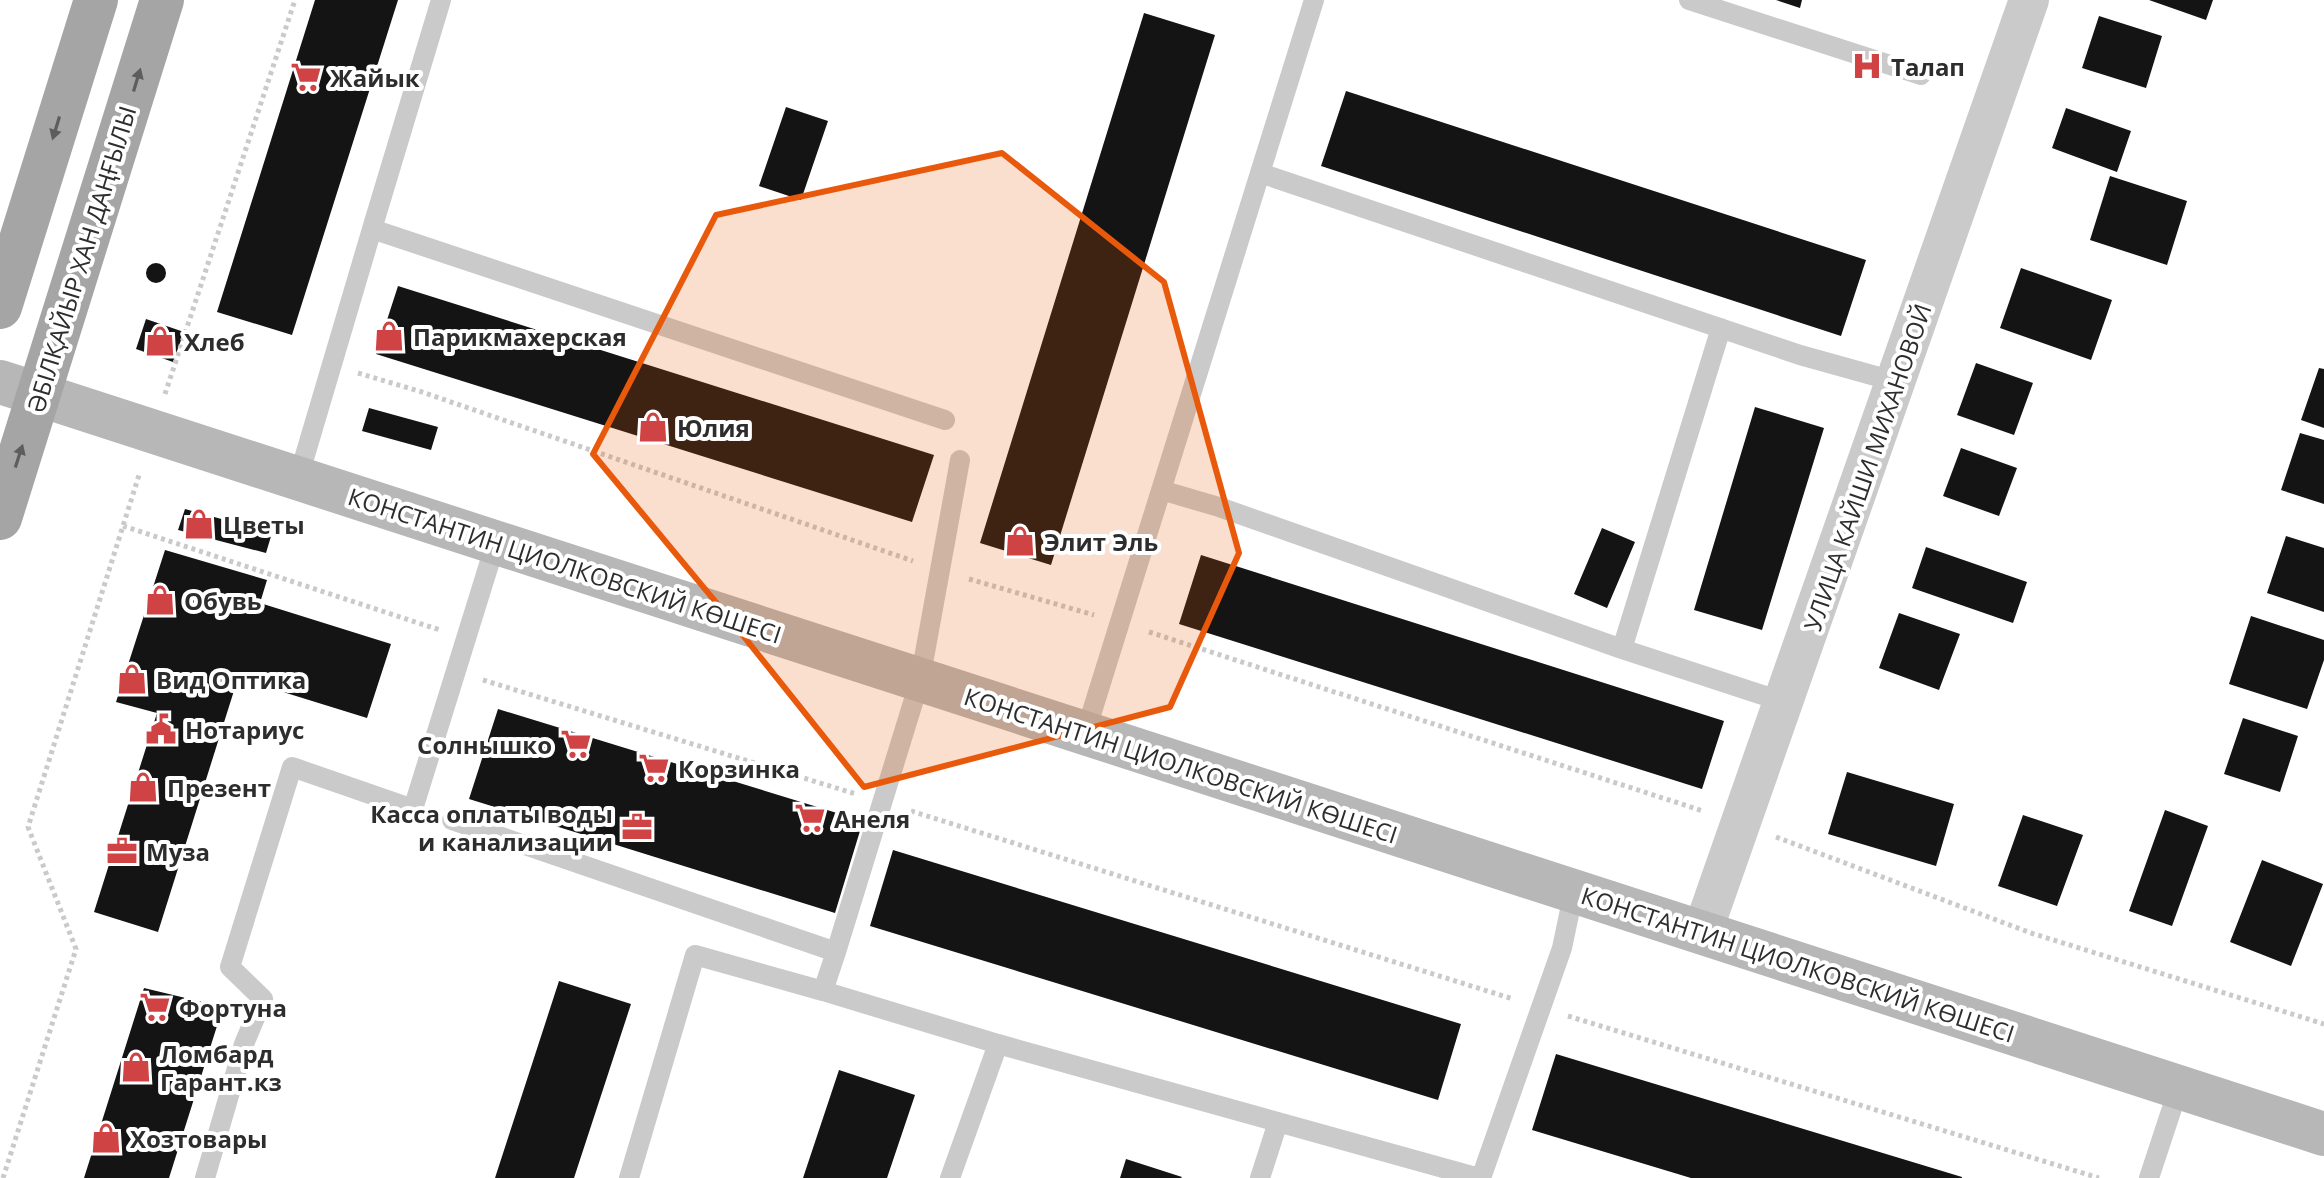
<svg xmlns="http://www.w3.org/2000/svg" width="2324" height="1178" viewBox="0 0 2324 1178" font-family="'Open Sans',sans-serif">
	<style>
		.building { fill: #141414 }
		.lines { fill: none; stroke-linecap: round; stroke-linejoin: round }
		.path { stroke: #cacaca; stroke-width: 5; stroke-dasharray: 4 4; stroke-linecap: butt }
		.lane { stroke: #cacaca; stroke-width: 20 }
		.street { stroke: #cacaca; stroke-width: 40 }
		.secondary { stroke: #b7b7b7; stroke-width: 44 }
		.primary { stroke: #a5a5a5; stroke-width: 44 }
		.oneway { fill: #5d5d5d }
		.marked { fill: #e8590c; fill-opacity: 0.2; stroke: #e8590c; stroke-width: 6; stroke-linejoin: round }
		.labels { text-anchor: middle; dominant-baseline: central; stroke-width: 8; stroke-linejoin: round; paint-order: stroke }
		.poi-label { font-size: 24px; font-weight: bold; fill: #2d2d2d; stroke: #fff; text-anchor: start }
		.street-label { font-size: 24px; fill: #2d2d2d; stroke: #fff }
	</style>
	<rect width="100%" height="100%" fill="#fff"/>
	<path class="building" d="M315 0H398L292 335 217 312Z
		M1776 0H1802L1800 8Z
		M2149 0H2213L2206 20Z
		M1144 13 1215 35 1051 565 980 543Z
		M2099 16 2162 36 2146 88 2082 68Z
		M1346 91 1866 260 1841 336 1321 166Z
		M786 107 828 121 801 200 759 186Z
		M2066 108 2131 131 2117 172 2052 148Z
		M2110 176 2187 201 2167 265 2090 240Z
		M146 273a10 10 0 1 1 20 0a10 10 0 1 1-20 0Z
		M2021 268 2112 300 2091 360 2000 328Z
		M398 286 934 455 912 522 376 354Z
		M146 319 184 332 173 362 136 349Z
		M1976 363 2033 383 2014 435 1957 415Z
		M2319 368 2324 369V428L2301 420Z
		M1755 407 1824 428 1762 630 1694 610Z
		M369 408 438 427 431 450 362 431Z
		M2300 433 2324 440V504L2281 490Z
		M1961 448 2017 468 1999 516 1943 496Z
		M185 509 272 533 266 553 178 530Z
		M1602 528 1635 542 1607 608 1574 594Z
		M2286 536 2324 548V612L2267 593Z
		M1926 547 2027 582 2013 623 1912 588Z
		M165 550 267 580 260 603 391 644 367 718 238 678 158 932 94 912 157 713 116 702Z
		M1201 555 1724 721 1702 789 1179 624Z
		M1899 613 1960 634 1939 690 1879 668Z
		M2251 616 2324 640V660L2307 709 2229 684Z
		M498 709 863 821 835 913 469 799Z
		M2243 718 2298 736 2280 792 2224 774Z
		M1847 772 1954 804 1936 866 1828 834Z
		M2165 810 2208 826 2172 926 2129 911Z
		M2023 815 2083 835 2057 906 1998 886Z
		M893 850 1461 1024 1438 1100 870 926Z
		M2262 860 2323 884 2291 966 2230 942Z
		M559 981 631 1004 574 1178H495Z
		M144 988 223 1007 169 1178H84Z
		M1556 1054 1962 1177V1178H1691L1532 1130Z
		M839 1070 915 1095 887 1178H803Z
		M1126 1159 1182 1177 1181 1178H1120Z"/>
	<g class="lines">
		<path class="path" d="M358 373 422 392 913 561
			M165 394 295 0
			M123 526 440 630
			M969 579 1094 615
			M1149 632 1703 811
			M483 680 856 794
			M911 811 1513 999
			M1776 837 2031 933 2324 1024
			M1568 1016 2099 1178
			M3 1178 76 949 28 827 140 472"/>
		<path class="lane" d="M441 0 372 229 945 420
			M1689 0 1921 75
			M1260 173 1800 355 1897 382
			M298 479 372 229
			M1161 490 1219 507 1622 649 1784 702
			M1622 649 1721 328
			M1085 734 1314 0
			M452 820 836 952 920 680 960 460
			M836 952 823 991 998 1044 950 1178
			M998 1044 1479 1178
			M205 1178 244 1044 263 999 230 967 292 767 413 809 496 542
			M629 1178 695 955 823 991
			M1260 1178 1278 1122
			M1481 1178 1562 948 1574 891
			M2149 1178 2179 1087"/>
		<path class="street" d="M1702 933 2029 0"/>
		<path class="secondary" d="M0 382 2324 1134"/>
		<path class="primary" d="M0 307 96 0
			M0 518 162 0"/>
	</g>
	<defs><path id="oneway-solid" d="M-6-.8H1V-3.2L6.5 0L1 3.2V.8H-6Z" transform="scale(2)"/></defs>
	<g class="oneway">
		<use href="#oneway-solid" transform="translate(137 80) rotate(-73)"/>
		<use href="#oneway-solid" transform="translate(56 128) rotate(107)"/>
		<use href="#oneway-solid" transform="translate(19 456) rotate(-72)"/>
	</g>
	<path class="marked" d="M1002 153 1164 282 1239 553 1170 707 864 787 729 618 593 454 716 215Z"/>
	<defs>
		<g id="hospital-bare" transform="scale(2.4)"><path d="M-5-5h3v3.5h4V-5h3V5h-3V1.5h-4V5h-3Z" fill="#cf4345" stroke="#fff" stroke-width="2.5" paint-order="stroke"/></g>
		<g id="supermarket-bare" transform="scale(2.4)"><path d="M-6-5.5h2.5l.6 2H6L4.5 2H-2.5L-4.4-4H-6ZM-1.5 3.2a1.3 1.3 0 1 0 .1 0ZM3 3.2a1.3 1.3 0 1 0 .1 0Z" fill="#cf4345" stroke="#fff" stroke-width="2.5" paint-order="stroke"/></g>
		<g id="shop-bare" transform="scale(2.4)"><path d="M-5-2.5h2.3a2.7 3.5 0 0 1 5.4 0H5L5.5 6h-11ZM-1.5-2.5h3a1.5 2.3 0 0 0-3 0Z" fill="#cf4345" stroke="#fff" stroke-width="2.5" paint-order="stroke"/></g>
		<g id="civic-bare" transform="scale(2.4)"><path d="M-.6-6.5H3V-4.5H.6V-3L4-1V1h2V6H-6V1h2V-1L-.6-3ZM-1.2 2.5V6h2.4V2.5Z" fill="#cf4345" stroke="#fff" stroke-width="2.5" paint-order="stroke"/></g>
		<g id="office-bare" transform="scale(2.4)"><path d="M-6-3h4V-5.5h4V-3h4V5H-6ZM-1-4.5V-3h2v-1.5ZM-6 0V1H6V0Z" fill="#cf4345" stroke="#fff" stroke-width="2.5" paint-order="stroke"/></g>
	</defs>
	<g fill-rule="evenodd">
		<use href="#hospital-bare" x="1867" y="66"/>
		<use href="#supermarket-bare" x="306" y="77"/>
		<use href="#shop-bare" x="389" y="336"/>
		<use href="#shop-bare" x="160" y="341"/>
		<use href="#shop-bare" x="653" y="427"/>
		<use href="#shop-bare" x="199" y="524"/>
		<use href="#shop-bare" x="1020" y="541"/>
		<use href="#shop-bare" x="160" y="600"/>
		<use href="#shop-bare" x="132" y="679"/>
		<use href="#civic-bare" x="161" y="729"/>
		<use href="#supermarket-bare" x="576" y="744"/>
		<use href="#supermarket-bare" x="654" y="768"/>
		<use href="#shop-bare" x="143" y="787"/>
		<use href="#supermarket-bare" x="810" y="818"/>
		<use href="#office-bare" x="637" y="827"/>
		<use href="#office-bare" x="122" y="851"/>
		<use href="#supermarket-bare" x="155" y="1007"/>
		<use href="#shop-bare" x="136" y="1067"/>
		<use href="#shop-bare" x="106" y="1138"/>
	</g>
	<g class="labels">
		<g class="poi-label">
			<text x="1891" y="66">Талап</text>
			<text x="330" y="77">Жайык</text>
			<text x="413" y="336">Парикмахерская</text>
			<text x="184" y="341">Хлеб</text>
			<text x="677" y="427">Юлия</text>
			<text x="223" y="524">Цветы</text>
			<text x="1044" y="541">Элит Эль</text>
			<text x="184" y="600">Обувь</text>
			<text x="156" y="679">Вид Оптика</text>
			<text x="185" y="729">Нотариус</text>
			<text x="552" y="744" text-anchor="end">Солнышко</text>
			<text x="678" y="768">Корзинка</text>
			<text x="167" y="787">Презент</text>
			<text x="613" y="813" text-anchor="end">Касса оплаты воды<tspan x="613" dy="28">и канализации</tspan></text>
			<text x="834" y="818">Анеля</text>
			<text x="146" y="851">Муза</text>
			<text x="179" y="1007">Фортуна</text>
			<text x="160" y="1053">Ломбард<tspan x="160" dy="28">Гарант.кз</tspan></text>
			<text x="130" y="1138">Хозтовары</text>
		</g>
		<g class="street-label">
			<text transform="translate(81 259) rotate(-73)">ӘБІЛҚАЙЫР ХАН ДАҢҒЫЛЫ</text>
			<text transform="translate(1867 467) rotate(-71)">УЛИЦА КАЙШИ МИХАНОВОЙ</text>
			<text transform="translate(565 565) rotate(18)">КОНСТАНТИН ЦИОЛКОВСКИЙ КӨШЕСІ</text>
			<text transform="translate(1181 765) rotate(18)">КОНСТАНТИН ЦИОЛКОВСКИЙ КӨШЕСІ</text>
			<text transform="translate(1798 964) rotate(18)">КОНСТАНТИН ЦИОЛКОВСКИЙ КӨШЕСІ</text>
		</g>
	</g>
</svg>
